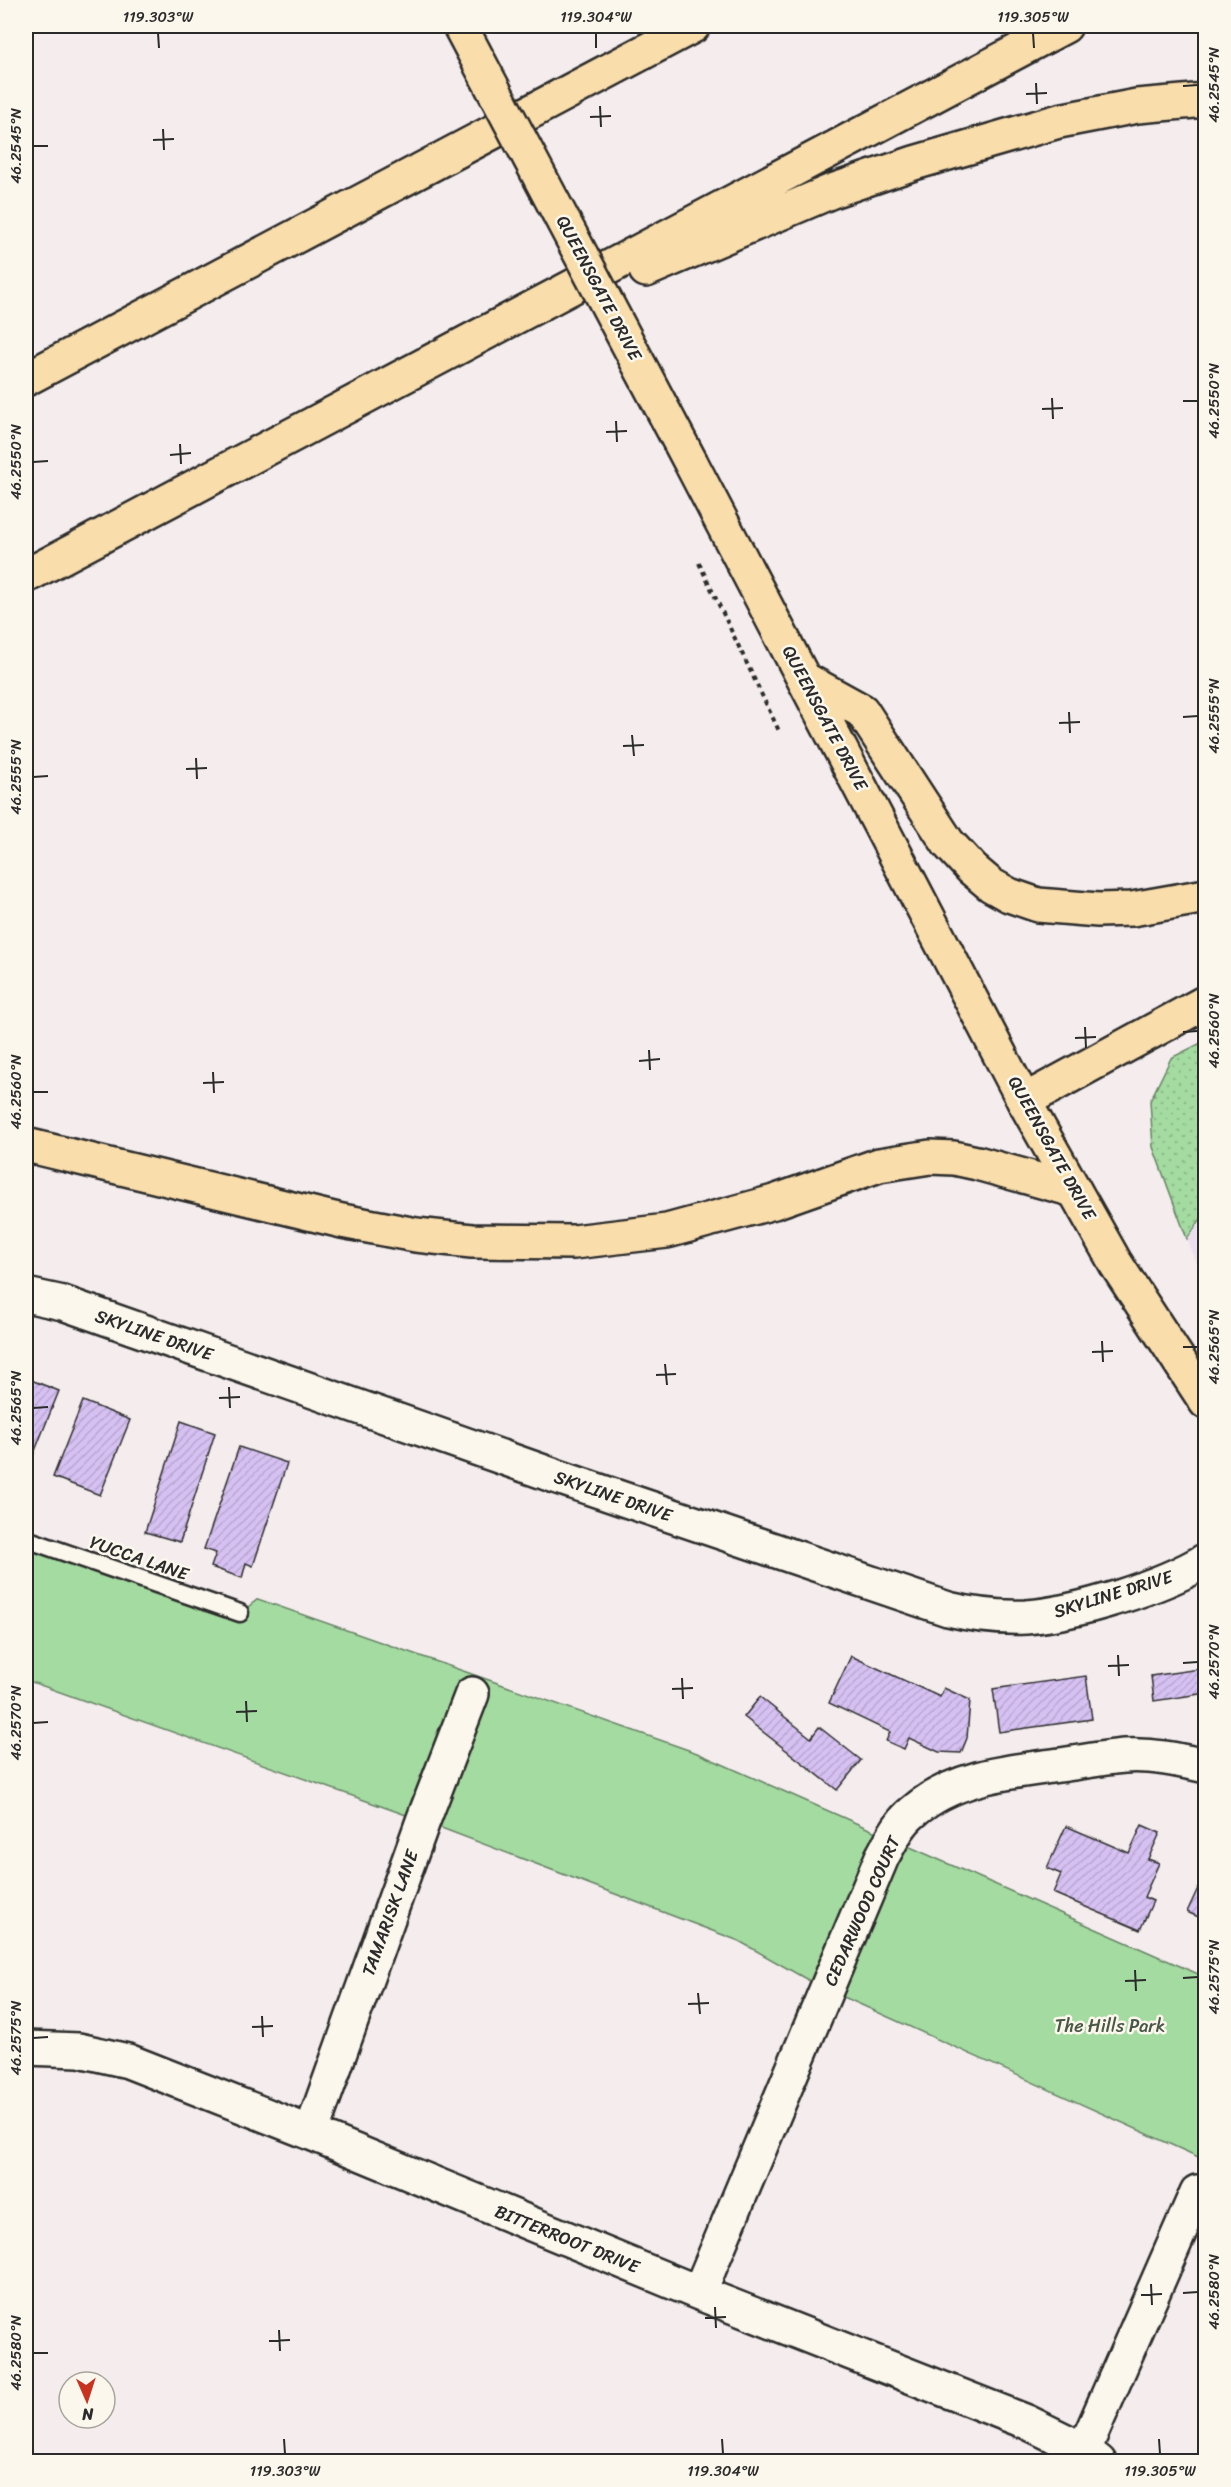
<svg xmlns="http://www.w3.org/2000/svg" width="1231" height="2487" viewBox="0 0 1231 2487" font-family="Sriracha,sans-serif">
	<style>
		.built { fill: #ebdfee }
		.grass { fill: url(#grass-dots); stroke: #678366; stroke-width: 1.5 }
		.park { fill: #a3dba0; stroke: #678366; stroke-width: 1.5 }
		.building { fill: url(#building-hatch); stroke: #2b2b2b; stroke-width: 1.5 }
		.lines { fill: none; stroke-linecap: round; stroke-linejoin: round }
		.lane-casing { stroke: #2b2b2b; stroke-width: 21 }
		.street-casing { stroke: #2b2b2b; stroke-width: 38 }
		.primary-casing { stroke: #2b2b2b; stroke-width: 38 }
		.highway-casing { stroke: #2b2b2b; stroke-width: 38 }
		.path { stroke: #2b2b2b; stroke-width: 4; stroke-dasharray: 4.5 4.5; stroke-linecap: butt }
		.lane { stroke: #fbf7ec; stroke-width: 16 }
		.street { stroke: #fbf7ec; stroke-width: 33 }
		.primary { stroke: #f9ddab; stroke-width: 33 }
		.highway { stroke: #f9ddab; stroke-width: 33 }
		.primary-bridge-casing { stroke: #2b2b2b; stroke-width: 38; stroke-linecap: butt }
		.path-bridge { stroke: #2b2b2b; stroke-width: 4; stroke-dasharray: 4.5 4.5; stroke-linecap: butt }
		.primary-bridge { stroke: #f9ddab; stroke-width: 33 }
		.ticks { fill: none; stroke: #2b2b2b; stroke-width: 2 }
		.labels { text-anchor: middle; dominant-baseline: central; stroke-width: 5; stroke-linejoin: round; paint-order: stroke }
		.street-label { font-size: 18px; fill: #2b2b2b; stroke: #fbf7ec }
		.park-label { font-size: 18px; fill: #495748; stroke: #fbf7ec }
		.neatline { fill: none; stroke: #2b2b2b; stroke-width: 2 }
		.ticks-label { font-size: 15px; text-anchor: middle; fill: #2b2b2b }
	</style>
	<defs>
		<pattern id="grass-dots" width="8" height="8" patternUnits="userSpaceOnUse" patternTransform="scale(1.5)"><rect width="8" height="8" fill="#a3dba0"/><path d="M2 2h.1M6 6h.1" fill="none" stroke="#8cbc8a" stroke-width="1.8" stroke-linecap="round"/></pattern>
		<pattern id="building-hatch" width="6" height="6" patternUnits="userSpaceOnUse" patternTransform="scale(1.5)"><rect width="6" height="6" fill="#d6c1f2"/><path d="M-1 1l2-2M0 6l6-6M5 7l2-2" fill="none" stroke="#b8a6d0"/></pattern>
	</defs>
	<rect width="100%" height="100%" fill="#f4eced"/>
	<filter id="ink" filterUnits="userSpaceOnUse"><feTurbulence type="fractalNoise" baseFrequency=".0167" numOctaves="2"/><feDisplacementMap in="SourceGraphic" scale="12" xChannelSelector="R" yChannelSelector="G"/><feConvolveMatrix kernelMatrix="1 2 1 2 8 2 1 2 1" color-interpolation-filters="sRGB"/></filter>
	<g filter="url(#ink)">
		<path class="built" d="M1205 1213V1283L1187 1239Z"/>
		<path class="grass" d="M1205 1041V1213L1187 1239 1153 1147 1150 1101 1171 1058Z"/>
		<path class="park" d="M26 1539 240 1613 258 1599 697 1753 1205 1977V2160L815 1984 739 1941 423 1821 26 1680Z"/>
		<path class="building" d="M26 1378 59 1391 32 1458 26 1456Z
			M83 1401 130 1420 100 1495 53 1477Z
			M181 1421 215 1433 180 1542 145 1532Z
			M239 1447 287 1463 253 1566 246 1563 242 1578 211 1567 216 1553 204 1549Z
			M851 1656 940 1697 944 1688 970 1700 967 1738 961 1753 939 1752 909 1738 904 1749 886 1741 890 1732 829 1703Z
			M1206 1668V1693L1154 1701 1151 1676Z
			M1086 1676 1092 1719 999 1732 993 1689Z
			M760 1697 811 1738 819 1727 861 1760 837 1790 744 1717Z
			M1142 1825 1160 1833 1148 1859 1159 1863 1144 1897 1153 1901 1140 1930 1053 1893 1061 1874 1047 1868 1066 1826 1129 1853Z
			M1206 1871V1920L1187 1912Z"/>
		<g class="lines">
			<g class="lane-casing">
				<path id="lane" d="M26 1539 240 1613"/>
			</g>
			<g class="street-casing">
				<path id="street" d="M26 1295 63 1303 558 1477 948 1609C973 1615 1000 1618 1026 1617 1078 1613 1161 1587 1206 1560
					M26 2048 79 2050 128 2061 311 2133 699 2293 1027 2422 1084 2450 1099 2462
					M311 2133 423 1821 472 1694
					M699 2293 882 1857C891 1841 899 1823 913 1812 954 1776 1009 1772 1060 1765 1081 1762 1102 1758 1124 1756 1151 1754 1179 1760 1206 1766
					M1084 2450 1197 2192"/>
			</g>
			<g class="primary-casing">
				<path id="primary" d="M691 463 1024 1101 1116 1264 1206 1402"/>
			</g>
			<g class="highway-casing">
				<path id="highway" d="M646 270 832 191 914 163 1059 121 1137 106 1206 100
					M26 379 693 26
					M26 576 1065 26
					M804 679 862 711 948 843 972 869 991 885 1009 895 1038 905 1098 910 1132 909 1206 896
					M1024 1101 1206 1002
					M26 1145 342 1221 416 1235 472 1241 574 1242 667 1231 774 1202 879 1165 930 1157 954 1158 977 1163 1074 1190"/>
			</g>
			<path class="path" d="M699 563 780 733"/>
			<use href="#lane" class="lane"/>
			<use href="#street" class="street"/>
			<use href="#primary" class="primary"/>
			<use href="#highway" class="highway"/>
			<g class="primary-bridge-casing">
				<path id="primary-bridge" d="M460 26 691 463"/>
			</g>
			<path class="path-bridge" d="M419 26 423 34"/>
			<use href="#primary-bridge" class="primary-bridge"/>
		</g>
	</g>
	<path class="ticks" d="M158 33 159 48M596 33V48M1033 33 1034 48M1036 83 1037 104M1183 86 1198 85M1026 94 1047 93M600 106 601 127M590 117 611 116M163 129 164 150M153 140 174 139M33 146H48M1052 398 1053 419M1183 401H1198M1042 409 1063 408M616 421 617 442M606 432 627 431M180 444 181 464M170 455 191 453M33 462 48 461M1069 712 1070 733M1183 717 1198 716M1059 723 1080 722M632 735 634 756M623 746 644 745M196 758 197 779M186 769 207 768M33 777 48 776M1085 1027 1086 1048M1183 1032 1198 1031M1075 1038 1096 1037M649 1050 650 1070M639 1061 660 1059M213 1072 214 1093M203 1083 224 1082M33 1092H48M1102 1341 1103 1362M1183 1347H1198M1092 1352 1113 1351M665 1364 667 1385M656 1375 676 1374M229 1387 230 1408M219 1398 240 1397M33 1408 48 1407M1118 1655 1119 1676M1183 1663 1198 1662M1108 1666 1129 1665M682 1678 683 1699M672 1689 693 1688M246 1701 247 1722M236 1712 257 1711M33 1723 48 1722M1135 1970 1136 1991M1183 1978 1198 1977M1125 1981 1146 1980M698 1993 700 2014M688 2004 709 2003M262 2016 263 2037M252 2027 273 2026M33 2038 48 2037M1151 2284 1152 2305M1183 2293 1198 2292M1141 2295 1162 2294M715 2307 716 2328M705 2318 726 2317M279 2330 280 2351M269 2341 290 2340M33 2353H48M284 2439 285 2454M722 2439 723 2454M1159 2439 1160 2454"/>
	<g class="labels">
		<g class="street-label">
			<text transform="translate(599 288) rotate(62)">QUEENSGATE DRIVE</text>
			<text transform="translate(825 718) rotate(62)">QUEENSGATE DRIVE</text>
			<text transform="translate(1052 1148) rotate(61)">QUEENSGATE DRIVE</text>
			<text transform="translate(154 1335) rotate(19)">SKYLINE DRIVE</text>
			<text transform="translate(613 1496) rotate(19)">SKYLINE DRIVE</text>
			<text transform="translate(139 1558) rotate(19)">YUCCA LANE</text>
			<text transform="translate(1113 1594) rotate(-17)">SKYLINE DRIVE</text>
			<text transform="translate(862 1911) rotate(-66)">CEDARWOOD COURT</text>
			<text transform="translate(390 1913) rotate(-70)">TAMARISK LANE</text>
			<text transform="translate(567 2239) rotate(22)">BITTERROOT DRIVE</text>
		</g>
		<g class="park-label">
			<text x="1110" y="2026">The Hills Park</text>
		</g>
	</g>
	<rect width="1231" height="2487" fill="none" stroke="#fbf7ec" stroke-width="66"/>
	<g transform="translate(87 2400) rotate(177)"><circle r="28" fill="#fbf7ec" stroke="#a8a59f" stroke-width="1.5"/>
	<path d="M0-4.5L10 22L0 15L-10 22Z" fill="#c8321e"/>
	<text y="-9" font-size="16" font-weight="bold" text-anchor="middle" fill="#2b2b2b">N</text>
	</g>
	<rect x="33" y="33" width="1165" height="2421" class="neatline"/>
	<g class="ticks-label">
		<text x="158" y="22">119.303°W</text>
		<text x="596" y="22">119.304°W</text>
		<text x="1033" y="22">119.305°W</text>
		<text transform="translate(1214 85) rotate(-90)" y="5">46.2545°N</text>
		<text transform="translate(16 146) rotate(-90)" y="5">46.2545°N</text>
		<text transform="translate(1214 401) rotate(-90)" y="5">46.2550°N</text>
		<text transform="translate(16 462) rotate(-90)" y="5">46.2550°N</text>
		<text transform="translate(1214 716) rotate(-90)" y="5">46.2555°N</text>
		<text transform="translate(16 777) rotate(-90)" y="5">46.2555°N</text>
		<text transform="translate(1214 1031) rotate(-90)" y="5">46.2560°N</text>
		<text transform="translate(16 1092) rotate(-90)" y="5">46.2560°N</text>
		<text transform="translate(1214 1347) rotate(-90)" y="5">46.2565°N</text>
		<text transform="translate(16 1408) rotate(-90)" y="5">46.2565°N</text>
		<text transform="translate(1214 1662) rotate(-90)" y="5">46.2570°N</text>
		<text transform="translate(16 1723) rotate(-90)" y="5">46.2570°N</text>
		<text transform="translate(1214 1977) rotate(-90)" y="5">46.2575°N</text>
		<text transform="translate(16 2038) rotate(-90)" y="5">46.2575°N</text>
		<text transform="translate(1214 2292) rotate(-90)" y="5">46.2580°N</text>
		<text transform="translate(16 2353) rotate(-90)" y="5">46.2580°N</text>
		<text x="285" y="2476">119.303°W</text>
		<text x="723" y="2476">119.304°W</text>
		<text x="1160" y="2476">119.305°W</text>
	</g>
</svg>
